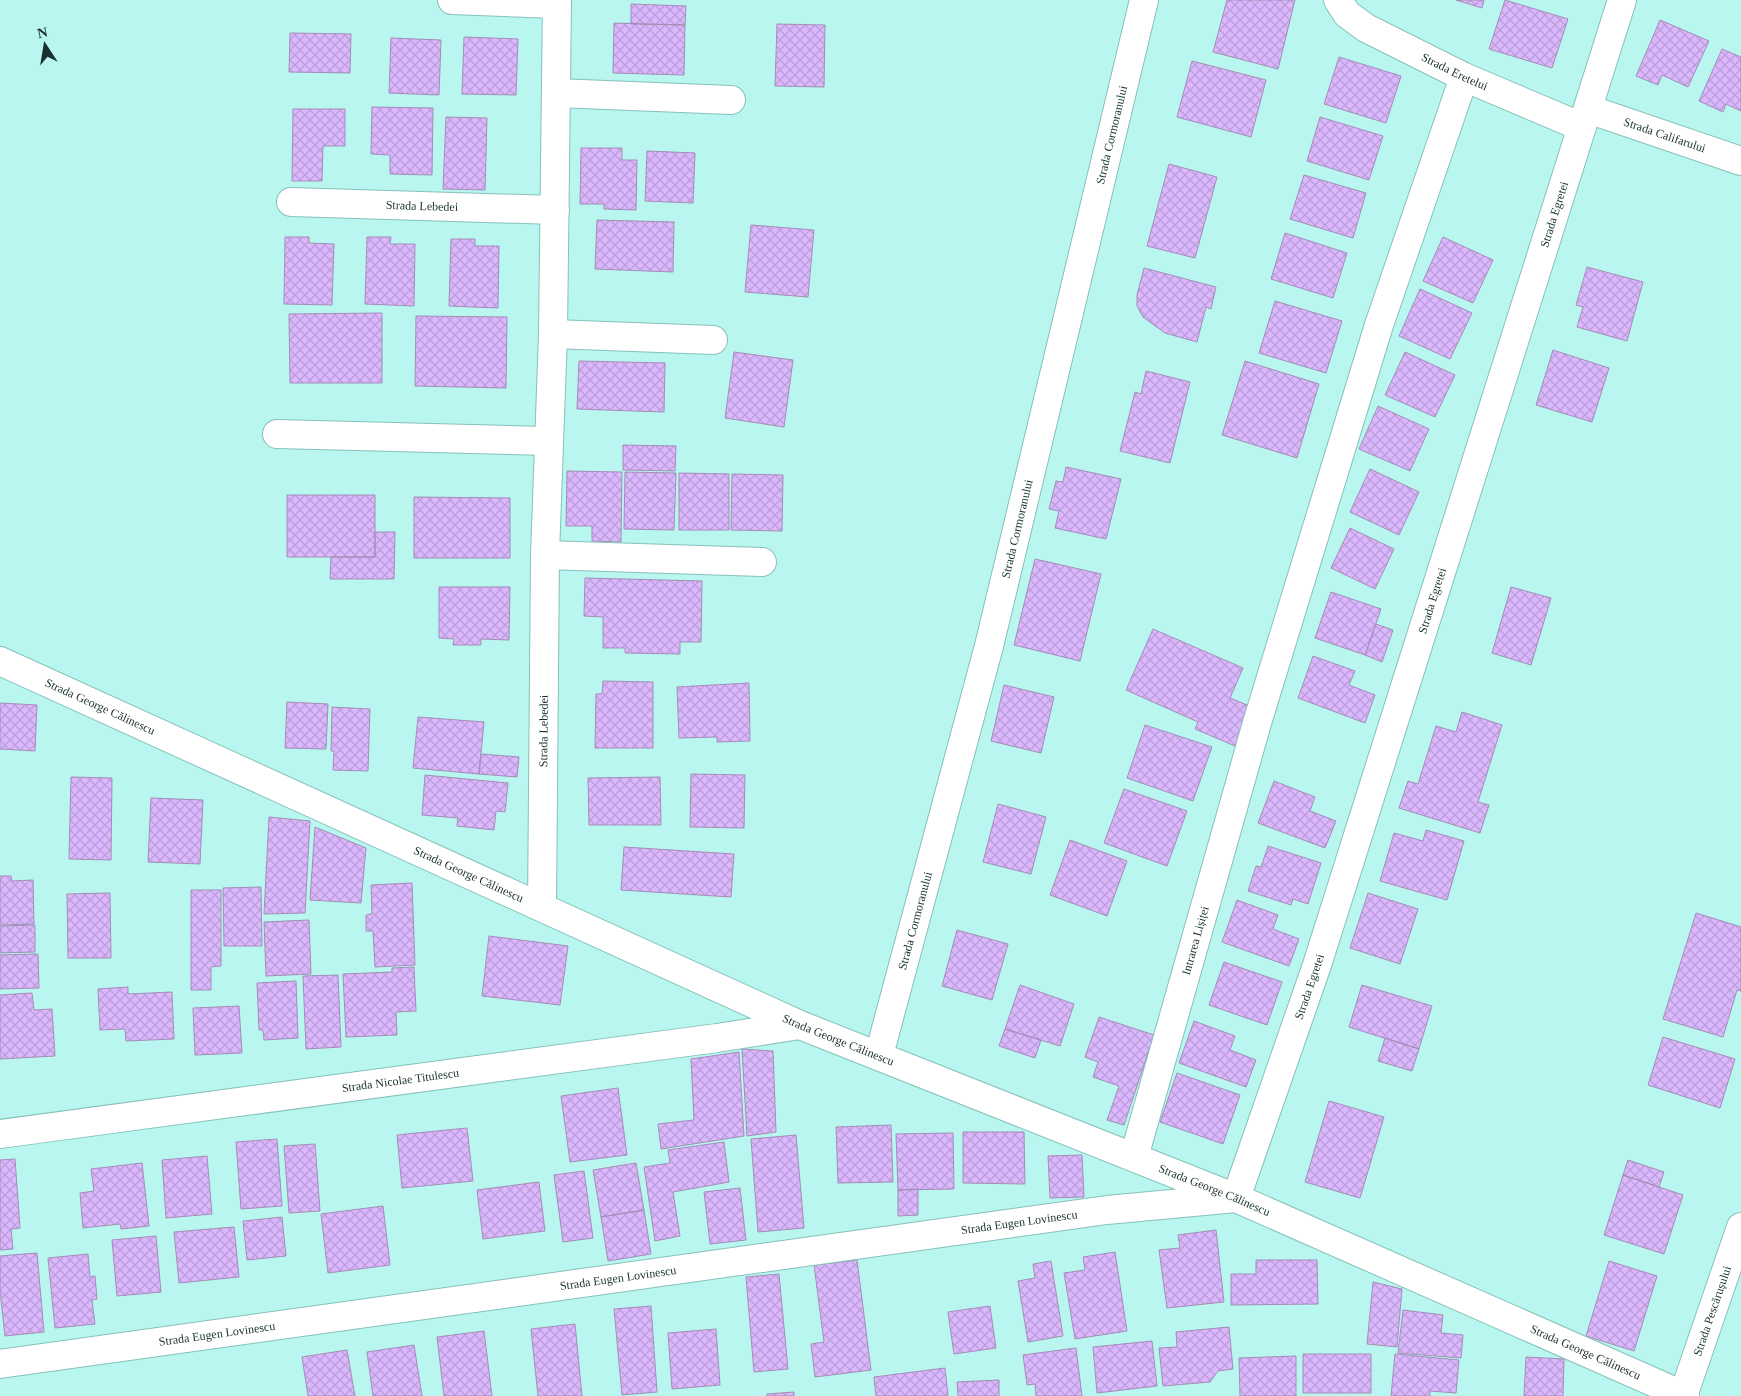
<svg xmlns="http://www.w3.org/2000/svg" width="1741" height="1396" viewBox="0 0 1741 1396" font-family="Georgia,serif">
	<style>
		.building { fill: url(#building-cross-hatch); stroke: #a28eb6 }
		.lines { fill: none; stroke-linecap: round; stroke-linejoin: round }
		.minor-casing { stroke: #86c1bb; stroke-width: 30 }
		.minor { stroke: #fff; stroke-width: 28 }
		.labels { text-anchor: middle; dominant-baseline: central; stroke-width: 5; stroke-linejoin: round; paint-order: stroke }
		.street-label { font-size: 12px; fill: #19322f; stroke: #b9f6ef }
	</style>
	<defs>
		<pattern id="building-cross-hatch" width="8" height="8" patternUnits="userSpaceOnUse" patternTransform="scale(1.25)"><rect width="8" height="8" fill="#dbb7fd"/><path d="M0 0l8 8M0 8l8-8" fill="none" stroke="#bb9ed9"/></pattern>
	</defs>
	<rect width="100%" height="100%" fill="#b9f6ef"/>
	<path class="building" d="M1227 0H1295L1278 69 1213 52Z
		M1456 0H1484L1482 8Z
		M1505 0 1568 19 1552 68 1489 49Z
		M631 4 686 6 685 25 631 24Z
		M1660 20 1709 41 1688 87 1662 75 1658 85 1636 76Z
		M614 23 685 25 684 75 613 73Z
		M777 24 825 25 824 87 775 86Z
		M290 33 351 34 350 73 289 72Z
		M464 37 518 39 516 95 462 94Z
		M391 38 441 40 439 95 389 93Z
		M1722 49 1741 57V111L1726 104 1723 112 1699 101Z
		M1339 57 1401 76 1386 123 1324 104Z
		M1192 61 1266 80 1251 137 1177 117Z
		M372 107 433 108 432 175 390 174V155L371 154Z
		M293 109H345V146H323L322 181H292Z
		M446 117 487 118 485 190 443 189Z
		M1320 117 1383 136 1369 180 1307 161Z
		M581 148H622V160H637L636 210 604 209V204H580Z
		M647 151 695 153 693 203 645 201Z
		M1169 164 1217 177 1195 258 1147 246Z
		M1304 175 1366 193 1353 238 1290 219Z
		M597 220 674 222 673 272 595 269Z
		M751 225 814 230 808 297 745 292Z
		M1285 233 1347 253 1333 298 1271 279Z
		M285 237H309V243L334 244 332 305 284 304Z
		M367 237H391L390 244H415L414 306 365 304Z
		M1443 237 1493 260 1473 303 1423 281Z
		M451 239H475V246H499L498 308 449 306Z
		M1587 267 1643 282 1627 341 1577 327 1583 307 1576 305Z
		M1144 268 1216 287 1211 309 1206 307 1197 342 1165 333 1143 317 1137 306V295Z
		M1420 289 1472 313 1450 359 1399 336Z
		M1275 301 1342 321 1326 373 1259 353Z
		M382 313V383H290L289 314Z
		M416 316 507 317 506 388 415 386Z
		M1553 350 1609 368 1592 422 1536 405Z
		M734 352 793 360 784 427 725 418Z
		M1405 352 1455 375 1435 417 1385 395Z
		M579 361 665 363 664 412 577 409Z
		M1245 361 1319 384 1297 458 1222 435Z
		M1146 371 1190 382 1170 463 1120 451 1135 392 1141 394Z
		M1378 406 1429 429 1410 471 1359 449Z
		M623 445 676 446 675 471 623 470Z
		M1066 467 1121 479 1106 539 1055 528 1059 511 1049 509 1056 481 1063 482Z
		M1370 469 1419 492 1399 535 1350 512Z
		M567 471 622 472 621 542 592 541V526H566Z
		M625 472 676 473 674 530 624 529Z
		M679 473 729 474V530H679Z
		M732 474 783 475 782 531 731 530Z
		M287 495H375V557H287Z
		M414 497 510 498V558H414Z
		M1350 528 1394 549 1375 589 1331 568Z
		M375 532H395L394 579H330L331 557H375Z
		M1035 559 1101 574 1080 661 1014 645Z
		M585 578 702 581 701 642H680V654L625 653V648H603V617L584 616Z
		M439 587H510L509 640 481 639V645H453L454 639 439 638Z
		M1511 587 1551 598 1531 665 1492 653Z
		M1331 592 1381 609 1365 655 1315 638Z
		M1376 624 1393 630 1382 662 1365 655Z
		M1153 629 1243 668 1230 698 1252 707 1235 746 1195 729 1198 722 1126 690Z
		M1313 656 1355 671 1349 685 1375 695 1365 723 1298 698Z
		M603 681 653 682V748H595L596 694H602Z
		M749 683 750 741 717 742V737L679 738 677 687Z
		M1004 685 1054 697 1041 753 991 741Z
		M287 702 328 704 326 749 285 748Z
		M0 703 37 705 35 751 0 749Z
		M332 707 370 709 368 771 333 770 334 751H331Z
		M1462 712 1502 725 1478 802 1489 805 1480 833 1399 808 1408 781 1418 784 1436 726 1456 732Z
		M418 717 484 722 479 774 413 768Z
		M1145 725 1212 747 1193 801 1127 778Z
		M481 754 519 757 517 777 479 774Z
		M691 774 745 775 744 828 690 827Z
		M425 775 508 783 505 812 496 811 494 830 457 826 458 818 422 815Z
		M71 777 112 778 111 860 69 859Z
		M660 777 661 825H589L588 778Z
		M1274 781 1315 797 1310 811 1336 821 1325 848 1258 823Z
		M1124 789 1187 811 1167 866 1104 843Z
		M151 798 203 800 200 864 148 862Z
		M998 804 1046 817 1031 874 983 862Z
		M269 817 310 821 305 913 264 914Z
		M315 827 366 848 361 903 310 900Z
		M1426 830 1464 841 1447 900 1380 881 1394 833 1423 841Z
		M1070 840 1127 861 1107 916 1050 895Z
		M1268 846 1321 863 1308 904 1293 899 1291 905 1248 891 1256 866 1261 867Z
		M624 847 734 854 731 897 621 890Z
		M0 876H11L12 881 33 880 34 924 0 925Z
		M412 883 415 965 375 967 373 931H366V915L372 914 371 885Z
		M261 887 262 946H224L223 888Z
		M191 890H221V966L211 967V990H191Z
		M110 893 111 958H68L67 894Z
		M1368 893 1418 909 1400 964 1350 948Z
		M1237 900 1278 915 1273 929 1299 939 1289 966 1222 942Z
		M1696 913 1741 927V991L1737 990 1723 1037 1663 1019Z
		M309 920 311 974 266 976 264 922Z
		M35 925V952L0 953V926Z
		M957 930 1008 944 992 1000 942 986Z
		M489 936 568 946 560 1005 482 996Z
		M38 954 39 988 0 989V955Z
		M1224 962 1282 982 1267 1025 1209 1005Z
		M414 967 416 1011 396 1012 397 1035 346 1037 343 974 392 972V968Z
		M338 975 341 1047 306 1049 303 976Z
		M296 981 298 1038 264 1040 263 1030H259L257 983Z
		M1020 985 1074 1004 1060 1046 1005 1029Z
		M1362 985 1432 1006 1419 1049 1349 1027Z
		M128 987V994L172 992 174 1039 126 1041 125 1029 100 1030 98 989Z
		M32 993 34 1010 52 1009 55 1056 0 1059V995Z
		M239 1006 242 1053 195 1055 193 1008Z
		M1099 1017 1154 1035 1124 1125 1107 1120 1119 1086 1093 1077 1098 1062 1085 1057Z
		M1194 1021 1235 1036 1230 1050 1256 1060 1246 1087 1179 1063Z
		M1005 1029 1041 1040 1035 1058 999 1046Z
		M1663 1037 1735 1059 1720 1108 1648 1085Z
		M1385 1038 1419 1049 1412 1071 1378 1061Z
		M742 1049 773 1051 776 1132 747 1136Z
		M739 1052 744 1136 661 1149 658 1124 694 1120 691 1059Z
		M1177 1073 1240 1095 1223 1144 1160 1122Z
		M618 1088 627 1155 570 1162 561 1096Z
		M1329 1101 1384 1117 1360 1198 1305 1182Z
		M891 1125 893 1182 838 1183 836 1127Z
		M467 1128 473 1181 402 1188 397 1135Z
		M963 1132H1024L1025 1184 963 1183Z
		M953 1133 954 1189 898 1190 896 1134Z
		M796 1135 804 1228 758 1232 751 1139Z
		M277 1139 282 1206 241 1209 236 1142Z
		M724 1142 729 1182 673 1192 680 1236 655 1241 644 1167 670 1163 668 1150Z
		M315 1144 320 1211 289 1213 284 1146Z
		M1082 1155 1084 1197 1050 1198 1048 1156Z
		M207 1156 212 1214 166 1218 162 1160Z
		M15 1159 20 1228 11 1229 13 1249 0 1250V1160Z
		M1628 1160 1664 1172 1659 1187 1623 1175Z
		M142 1163 149 1226 121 1229 120 1224 83 1228 80 1193 94 1191 91 1169Z
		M636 1163 644 1210 601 1217 593 1170Z
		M584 1171 593 1238 563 1242 554 1175Z
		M1623 1175 1683 1195 1664 1254 1604 1235Z
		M539 1182 545 1231 483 1239 477 1190Z
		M740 1188 746 1240 710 1244 704 1192Z
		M918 1189V1215L898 1216V1190Z
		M383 1206 390 1265 328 1273 321 1214Z
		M644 1210 651 1254 608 1261 601 1217Z
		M282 1217 286 1256 247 1260 243 1221Z
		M234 1227 239 1277 179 1283 174 1232Z
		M1216 1230 1224 1302 1167 1308 1159 1250 1180 1248 1178 1235Z
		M156 1236 161 1292 117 1296 112 1240Z
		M1115 1252 1127 1331 1075 1339 1064 1273 1085 1270 1083 1257Z
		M37 1253 44 1332 5 1336 0 1291V1256Z
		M88 1254 90 1277 95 1276 97 1299 92 1300 95 1324 55 1328 48 1258Z
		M857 1260 871 1370 815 1377 811 1344 824 1342 814 1265Z
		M1256 1260H1317L1318 1304 1231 1305V1274H1256Z
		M1051 1261 1063 1336 1028 1342 1018 1281 1035 1278 1033 1264Z
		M1609 1261 1657 1276 1634 1351 1586 1336Z
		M779 1274 788 1369 754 1372 746 1277Z
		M1373 1282 1402 1289 1397 1347 1367 1344Z
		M651 1306 657 1392 622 1395 614 1309Z
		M990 1306 996 1348 954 1354 948 1312Z
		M1403 1310 1443 1315 1441 1333 1463 1335 1461 1358 1398 1353Z
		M575 1324 582 1396H538L531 1329Z
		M1229 1327 1233 1369 1218 1371 1210 1382 1163 1386 1159 1348 1177 1347 1176 1332Z
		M716 1329 720 1385 672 1389 668 1333Z
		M484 1331 492 1396H444L437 1337Z
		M1152 1341 1157 1386 1097 1393 1093 1347Z
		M414 1345 422 1396H373L367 1352Z
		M1076 1348 1082 1396H1036L1035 1384 1027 1385 1023 1355Z
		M347 1350 355 1396H308L302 1357Z
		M1303 1354H1371V1393H1303Z
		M1395 1354 1459 1360 1456 1393 1430 1391V1396H1391Z
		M1296 1356V1396H1240L1239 1358Z
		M1526 1357 1564 1359 1563 1396H1524Z
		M945 1368 948 1396H876L874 1377Z
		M999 1380V1396H958L957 1382Z
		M794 1392V1396H767V1394Z"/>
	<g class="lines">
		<g class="minor-casing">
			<g id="minor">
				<path d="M452 0 557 4"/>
				<path id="s1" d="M1338 0 1347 14 1366 28 1464 77 1582 127"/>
				<path d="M556 93 731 100"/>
				<path id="s2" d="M1588 109 1741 161"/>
				<path id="s3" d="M291 202 555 210"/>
				<path d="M553 334 713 340"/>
				<path d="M277 434 549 441"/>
				<path d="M545 555 762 562"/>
				<path id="s4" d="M0 661 800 1025 1236 1198 1685 1396"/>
				<path id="s5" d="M542 907 545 555 553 334 557 0"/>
				<path id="s6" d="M879 1055 989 646 1144 0"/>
				<path id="s7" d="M0 1134 717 1038 800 1025"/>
				<path id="s8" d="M1134 1157 1257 723 1379 325 1464 77"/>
				<path id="s9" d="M0 1364 1107 1210 1236 1198 1317 965 1622 0"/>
				<path id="s10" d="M1683 1396 1741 1227"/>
			</g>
		</g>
		<use href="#minor" class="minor"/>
	</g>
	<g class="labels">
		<g class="street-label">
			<text stroke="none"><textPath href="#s1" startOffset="139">Strada Eretelui</textPath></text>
			<text stroke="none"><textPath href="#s6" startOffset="949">Strada Cormoranului</textPath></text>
			<text stroke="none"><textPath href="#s2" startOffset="81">Strada Califarului</textPath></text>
			<text stroke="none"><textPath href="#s3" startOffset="131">Strada Lebedei</textPath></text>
			<text stroke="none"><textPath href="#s9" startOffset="2281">Strada Egretei</textPath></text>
			<text stroke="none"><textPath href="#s6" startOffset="544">Strada Cormoranului</textPath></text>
			<text stroke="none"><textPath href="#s9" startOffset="1876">Strada Egretei</textPath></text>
			<text stroke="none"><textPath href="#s4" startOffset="110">Strada George Călinescu</textPath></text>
			<text stroke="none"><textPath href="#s5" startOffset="176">Strada Lebedei</textPath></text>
			<text stroke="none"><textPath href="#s4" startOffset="515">Strada George Călinescu</textPath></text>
			<text stroke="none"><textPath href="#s6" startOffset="139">Strada Cormoranului</textPath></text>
			<text stroke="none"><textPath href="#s8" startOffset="225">Intrarea Lișiței</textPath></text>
			<text stroke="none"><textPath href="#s9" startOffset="1471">Strada Egretei</textPath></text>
			<text stroke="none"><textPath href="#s4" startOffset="920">Strada George Călinescu</textPath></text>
			<text stroke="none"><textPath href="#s7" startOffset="404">Strada Nicolae Titulescu</textPath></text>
			<text stroke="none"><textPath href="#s4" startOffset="1325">Strada George Călinescu</textPath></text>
			<text stroke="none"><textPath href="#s9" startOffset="1029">Strada Eugen Lovinescu</textPath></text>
			<text stroke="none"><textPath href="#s9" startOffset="624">Strada Eugen Lovinescu</textPath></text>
			<text stroke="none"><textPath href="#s10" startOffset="90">Strada Pescărușului</textPath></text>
			<text stroke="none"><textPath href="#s9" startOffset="219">Strada Eugen Lovinescu</textPath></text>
			<text stroke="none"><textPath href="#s4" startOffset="1730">Strada George Călinescu</textPath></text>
		</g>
	</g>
	<g transform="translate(45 45) rotate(348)" stroke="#b9f6ef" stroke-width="4" paint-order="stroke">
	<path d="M0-4L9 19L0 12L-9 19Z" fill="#19322f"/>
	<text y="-8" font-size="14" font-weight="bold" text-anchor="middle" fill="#19322f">N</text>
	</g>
</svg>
